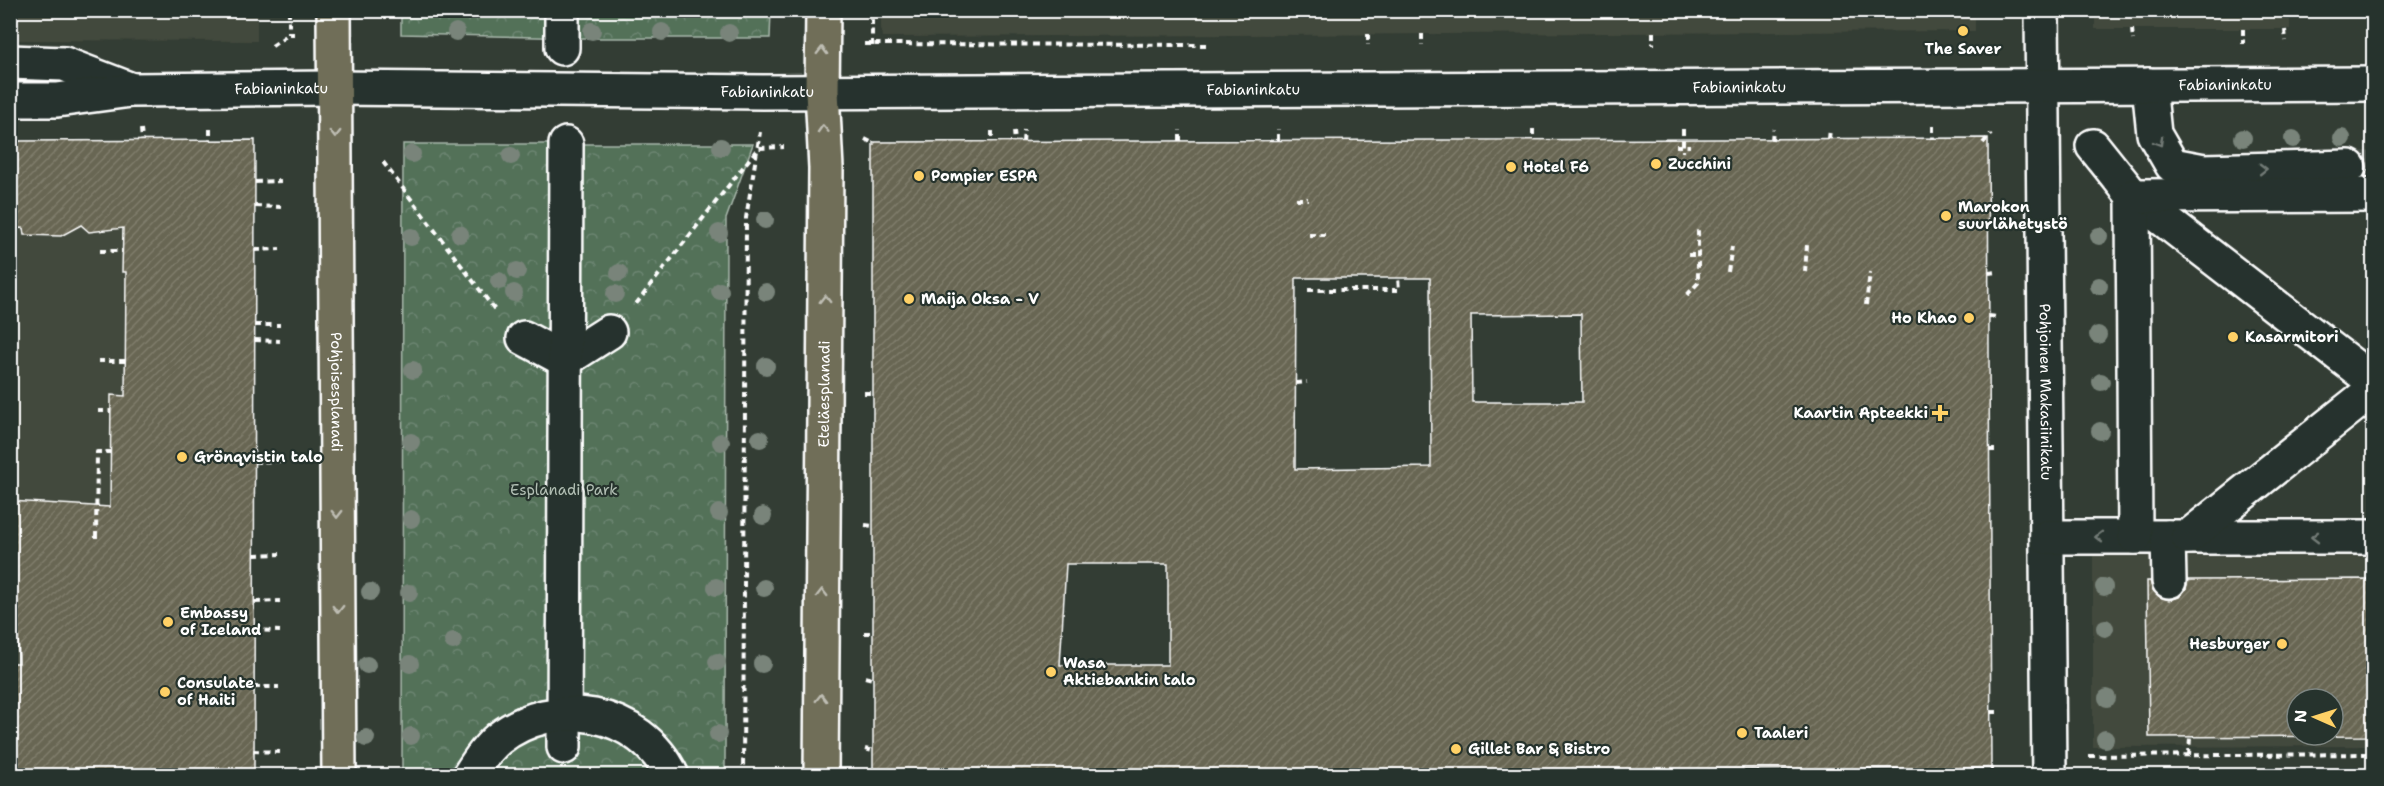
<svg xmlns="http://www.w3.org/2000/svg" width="2384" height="786" viewBox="0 0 2384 786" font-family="'Shantell Sans',sans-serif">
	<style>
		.built { fill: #43493d; fill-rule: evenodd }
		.forest { fill: url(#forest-crowns); stroke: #a9b8ac; stroke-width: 1.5 }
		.building { fill: url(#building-hatch); stroke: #fff; stroke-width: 1.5; fill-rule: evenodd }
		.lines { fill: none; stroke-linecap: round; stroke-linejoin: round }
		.minor-tunnel { stroke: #475048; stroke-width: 33; stroke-dasharray: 33 16; stroke-linecap: butt }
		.minor-casing { stroke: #fff; stroke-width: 38 }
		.major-casing { stroke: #fff; stroke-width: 38 }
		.path { stroke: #fff; stroke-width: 4; stroke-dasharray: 6 4.5; stroke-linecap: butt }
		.minor { stroke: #26332d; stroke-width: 33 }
		.major { stroke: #706e59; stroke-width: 33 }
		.tree { fill: #79847a }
		.oneway { stroke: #bfbeb4 }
		.oneway2 { stroke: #727a76 }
		.poi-dot { fill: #ffd166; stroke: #26332d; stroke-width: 2 }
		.labels { text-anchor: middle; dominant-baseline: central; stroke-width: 4.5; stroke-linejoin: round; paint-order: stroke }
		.poi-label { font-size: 15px; font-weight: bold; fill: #fff; stroke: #26332d; text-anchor: start }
		.street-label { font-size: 15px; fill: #fff; stroke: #26332d }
		.park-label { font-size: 15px; fill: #b2bfb4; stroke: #26332d }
	</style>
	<defs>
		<pattern id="forest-crowns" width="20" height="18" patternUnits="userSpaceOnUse" patternTransform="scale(1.5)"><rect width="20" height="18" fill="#537159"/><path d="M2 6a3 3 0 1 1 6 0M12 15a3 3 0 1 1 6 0" fill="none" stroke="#6d8672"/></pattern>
		<pattern id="building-hatch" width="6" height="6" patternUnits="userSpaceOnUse" patternTransform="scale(1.5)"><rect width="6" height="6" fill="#686652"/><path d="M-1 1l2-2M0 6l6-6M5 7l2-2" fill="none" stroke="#7f7d6c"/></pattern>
	</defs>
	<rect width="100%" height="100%" fill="#333d34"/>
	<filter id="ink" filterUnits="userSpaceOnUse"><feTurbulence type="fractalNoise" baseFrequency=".0167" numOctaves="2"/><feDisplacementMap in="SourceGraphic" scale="12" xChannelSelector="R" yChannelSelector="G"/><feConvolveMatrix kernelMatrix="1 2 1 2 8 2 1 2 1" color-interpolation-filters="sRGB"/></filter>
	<g filter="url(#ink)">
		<path class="built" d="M11 10 257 11V41L11 40Z
			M1975 11V31L882 37 881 27V10Z
			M2095 11H2290V29H2095Z
			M255 140 253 751 11 776V141Z
			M2093 537H2373V746L2093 747ZM2297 699H2333V735H2297Z"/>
		<path class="forest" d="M401 11H771L770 38H583L401 34Z
			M403 144H753L726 219 725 775 402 776Z"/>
		<path class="building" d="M1988 138 1991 768 873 776V142ZM1296 278H1430L1431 467 1295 469ZM1581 314 1582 402H1472L1471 315ZM1066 564H1168V665H1060Z
			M255 140 254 776H10V663H19L15 568H10V501L110 507 111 395 125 396 126 272H122L123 228 89 232 81 225 61 236 24 235 23 228 10 229V141Z
			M2373 579V736L2149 737 2147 581H2150L2153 590 2160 597 2169 600 2179 597 2186 589 2188 580ZM2297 699H2333V735H2297Z"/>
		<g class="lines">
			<path class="minor-tunnel" d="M2349 167 2368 168 2374 172"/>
			<g class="minor-casing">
				<g id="minor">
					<path id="s1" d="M2042 10 2049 776"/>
					<path d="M562 48V10"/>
					<path d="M10 62 64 64 129 89"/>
					<path d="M2149 85 2154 134 2172 165 2204 171 2349 167"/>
					<path id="s2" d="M10 100H57L131 90 335 88 763 92 2374 84"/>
					<path d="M2093 146 2133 196 2374 382"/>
					<path d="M524 338 565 360 609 332"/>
					<path d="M2047 537H2374"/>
					<path d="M2135 537 2133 196 2374 195"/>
					<path d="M2168 537 2169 581"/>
					<path d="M2188 537 2374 389"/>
					<path d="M564 747 566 144"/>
					<path d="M469 776C477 763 486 749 498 739 554 695 640 709 672 776"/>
				</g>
			</g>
			<g class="major-casing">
				<g id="major">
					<path id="s3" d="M334 10 339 776"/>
					<path id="s4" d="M821 776 826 168 822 91 823 10"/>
				</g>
			</g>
			<path class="path" d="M289 10V34
				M2132 29 2133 40
				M2243 29V44
				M2285 30 2286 41
				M1653 32V45
				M1368 34V45
				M1422 34V45
				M864 44 1210 45
				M272 46 289 34H294
				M872 46V10
				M1933 126V139
				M141 129 142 140
				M210 129V140
				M1533 129V140
				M1683 129V152
				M992 131V142
				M1014 131 1015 142
				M865 139 875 144
				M1829 139 1830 129
				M1278 140V129
				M1772 140 1773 129
				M1180 141V130
				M1023 142 1024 130
				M1983 143 1991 134
				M1676 146H1690
				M383 162 495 310
				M255 182 281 181
				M1296 199H1308
				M255 206 281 207
				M1309 235H1325
				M255 250 280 249
				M100 251H122
				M1688 255H1699
				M1728 272 1732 246
				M1805 272 1807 245
				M1989 273 1998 272
				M1308 290H1399L1398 278
				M1687 295 1698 283V227
				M636 304 758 148 784 147
				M1866 305 1870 272
				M1989 316 1997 317
				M255 325H280
				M255 340 280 341
				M98 361H125
				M1296 383 1307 382
				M864 393H872
				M98 411H111
				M1989 450H1998
				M254 462 280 461
				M865 525 873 526
				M96 538 97 452H110
				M255 555 280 554
				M255 602 280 601
				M254 630 280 631
				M864 633H873
				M865 677 873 679
				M254 687H279
				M1991 712H2000
				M865 749 873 751
				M253 751 280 752
				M2189 755 2190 737
				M2089 756 2374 754
				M1991 768 1993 770
				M1625 770V776
				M1529 771V776
				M1245 772V776
				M743 775H780
				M743 776 746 218 760 132
				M950 776V774
				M1085 776V773
				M1325 776V772
				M1465 776 1466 771
				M1497 776V771
				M1585 776 1586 770
				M1662 776V770
				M1686 776 1687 770"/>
			<use href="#minor" class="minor"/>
			<use href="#major" class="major"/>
		</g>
		<g class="tree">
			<circle cx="592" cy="31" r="9"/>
			<circle cx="456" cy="32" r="9"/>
			<circle cx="662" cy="32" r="9"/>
			<circle cx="729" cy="33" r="9"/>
			<circle cx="2243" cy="138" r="9"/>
			<circle cx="2342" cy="138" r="9"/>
			<circle cx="2293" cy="139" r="9"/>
			<circle cx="721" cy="147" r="9"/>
			<circle cx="412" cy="154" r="9"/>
			<circle cx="511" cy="156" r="9"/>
			<circle cx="765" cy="220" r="9"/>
			<circle cx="719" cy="233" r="9"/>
			<circle cx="460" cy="234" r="9"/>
			<circle cx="2099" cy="236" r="9"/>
			<circle cx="411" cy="237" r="9"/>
			<circle cx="517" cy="271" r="9"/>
			<circle cx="619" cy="273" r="9"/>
			<circle cx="499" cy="281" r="9"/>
			<circle cx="2099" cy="286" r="9"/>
			<circle cx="720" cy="291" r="9"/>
			<circle cx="766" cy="292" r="9"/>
			<circle cx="514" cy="293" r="9"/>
			<circle cx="615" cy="294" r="9"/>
			<circle cx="2098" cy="335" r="9"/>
			<circle cx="766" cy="366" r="9"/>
			<circle cx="413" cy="370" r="9"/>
			<circle cx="2101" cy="382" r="9"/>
			<circle cx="2100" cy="431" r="9"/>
			<circle cx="760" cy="439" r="9"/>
			<circle cx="411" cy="442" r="9"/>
			<circle cx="721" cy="442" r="9"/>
			<circle cx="719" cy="513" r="9"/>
			<circle cx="763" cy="516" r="9"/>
			<circle cx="411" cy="519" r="9"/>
			<circle cx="716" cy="587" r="9"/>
			<circle cx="2104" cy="587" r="9"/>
			<circle cx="764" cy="588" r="9"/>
			<circle cx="370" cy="592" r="9"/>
			<circle cx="409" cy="593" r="9"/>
			<circle cx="2105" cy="628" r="9"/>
			<circle cx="453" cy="641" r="9"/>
			<circle cx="717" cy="662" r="9"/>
			<circle cx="410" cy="664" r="9"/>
			<circle cx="762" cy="664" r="9"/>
			<circle cx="367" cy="665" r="9"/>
			<circle cx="2107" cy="698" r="9"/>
			<circle cx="718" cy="734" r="9"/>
			<circle cx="411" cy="736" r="9"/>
			<circle cx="366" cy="738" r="9"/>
			<circle cx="2105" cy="739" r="9"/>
		</g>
		<defs><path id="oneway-chevron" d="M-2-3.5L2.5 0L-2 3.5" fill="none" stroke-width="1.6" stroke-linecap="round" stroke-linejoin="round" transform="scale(1.5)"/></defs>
		<g class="oneway">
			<use href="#oneway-chevron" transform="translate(822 51) rotate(-89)"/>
			<use href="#oneway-chevron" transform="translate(823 129) rotate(-93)"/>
			<use href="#oneway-chevron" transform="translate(335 134) rotate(90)"/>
			<use href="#oneway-chevron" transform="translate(825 299) rotate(-90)"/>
			<use href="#oneway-chevron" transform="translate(337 514) rotate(90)"/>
			<use href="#oneway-chevron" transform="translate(822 593) rotate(-90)"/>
			<use href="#oneway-chevron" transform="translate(338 609) rotate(90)"/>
			<use href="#oneway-chevron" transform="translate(821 698) rotate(-89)"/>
		</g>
		<g class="oneway2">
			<use href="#oneway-chevron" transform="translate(2159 142) rotate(60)"/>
			<use href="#oneway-chevron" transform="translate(2263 169) rotate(-1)"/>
			<use href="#oneway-chevron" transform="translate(2099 537) rotate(180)"/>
			<use href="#oneway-chevron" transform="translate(2315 537) rotate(180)"/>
		</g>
	</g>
	<g class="poi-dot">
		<circle cx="1963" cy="31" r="6"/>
		<circle cx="1656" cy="164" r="6"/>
		<circle cx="1511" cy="167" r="6"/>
		<circle cx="919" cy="176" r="6"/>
		<circle cx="1946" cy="216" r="6"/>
		<circle cx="909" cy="299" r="6"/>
		<circle cx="1969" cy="318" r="6"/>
		<circle cx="2233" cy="337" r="6"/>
		<path d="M1937 404h6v6h6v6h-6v6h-6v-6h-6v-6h6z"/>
		<circle cx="182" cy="457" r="6"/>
		<circle cx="168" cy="622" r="6"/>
		<circle cx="2282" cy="644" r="6"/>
		<circle cx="1051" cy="672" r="6"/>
		<circle cx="165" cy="692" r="6"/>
		<circle cx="1742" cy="733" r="6"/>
		<circle cx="1456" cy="749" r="6"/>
	</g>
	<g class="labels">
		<g class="poi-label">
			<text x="1963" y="49" text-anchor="middle">The Saver</text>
			<text x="1668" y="164">Zucchini</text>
			<text x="1523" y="167">Hotel F6</text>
			<text x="931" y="176">Pompier ESPA</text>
			<text x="1958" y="207">Marokon<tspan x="1958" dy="17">suurlähetystö</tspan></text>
			<text x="921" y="299">Maija Oksa - V</text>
			<text x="1957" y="318" text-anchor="end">Ho Khao</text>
			<text x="2245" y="337">Kasarmitori</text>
			<text x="1928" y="413" text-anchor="end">Kaartin Apteekki</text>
			<text x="194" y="457">Grönqvistin talo</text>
			<text x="180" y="613">Embassy<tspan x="180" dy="17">of Iceland</tspan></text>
			<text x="2270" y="644" text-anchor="end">Hesburger</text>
			<text x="1063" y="663">Wasa<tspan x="1063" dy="17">Aktiebankin talo</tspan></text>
			<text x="177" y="683">Consulate<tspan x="177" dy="17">of Haiti</tspan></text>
			<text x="1754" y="733">Taaleri</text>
			<text x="1468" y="749">Gillet Bar &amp; Bistro</text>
		</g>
		<g class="street-label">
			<text stroke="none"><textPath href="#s2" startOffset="2216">Fabianinkatu</textPath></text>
			<text stroke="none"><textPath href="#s2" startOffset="1730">Fabianinkatu</textPath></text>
			<text stroke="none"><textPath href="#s2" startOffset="272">Fabianinkatu</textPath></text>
			<text stroke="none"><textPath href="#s2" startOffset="1244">Fabianinkatu</textPath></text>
			<text stroke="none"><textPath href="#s2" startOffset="758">Fabianinkatu</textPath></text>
			<text stroke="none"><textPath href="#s3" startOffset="382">Pohjoisesplanadi</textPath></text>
			<text stroke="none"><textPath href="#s4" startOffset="382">Eteläesplanadi</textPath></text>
			<text stroke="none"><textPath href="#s1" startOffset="382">Pohjoinen Makasiinikatu</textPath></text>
		</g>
		<g class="park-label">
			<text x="564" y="490">Esplanadi Park</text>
		</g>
	</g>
	<rect width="2384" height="786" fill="none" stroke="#26332d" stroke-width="36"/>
	<rect x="18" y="18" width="2348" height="750" fill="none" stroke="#fff" stroke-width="2" filter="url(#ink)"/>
	<g transform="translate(2315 717) rotate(273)"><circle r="28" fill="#26332d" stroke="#7d8581" stroke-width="1.5"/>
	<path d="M0-4.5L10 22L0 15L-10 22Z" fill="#ffd166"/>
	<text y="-9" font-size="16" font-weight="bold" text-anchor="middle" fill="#ffffff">N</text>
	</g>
</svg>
